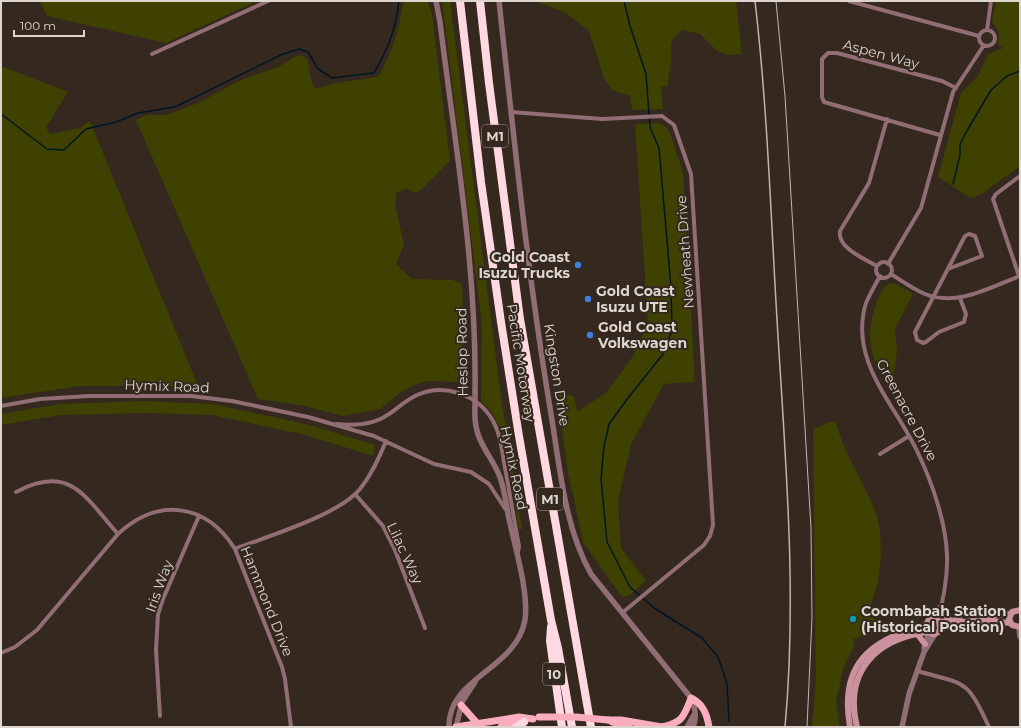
<svg xmlns="http://www.w3.org/2000/svg" width="1021" height="728" viewBox="0 0 1021 728" font-family="Montserrat,sans-serif">
	<style>
		.green { fill: #3f4100 }
		.lines { fill: none; stroke-linecap: round; stroke-linejoin: round }
		.stream { stroke: #001625; stroke-width: 1.5 }
		.minor { stroke: #916d74; stroke-width: 4 }
		.tertiary { stroke: #916d74; stroke-width: 5.5 }
		.secondary { stroke: #cc919e; stroke-width: 6 }
		.primary { stroke: #f9adbe; stroke-width: 7 }
		.motorway { stroke: #ffd9e1; stroke-width: 8 }
		.tram { stroke: #bfb6af; stroke-width: 1 }
		.rail { stroke: #bfb6af; stroke-width: 1.5 }
		.tertiary-bridge { stroke: #916d74; stroke-width: 5.5 }
		.primary-bridge { stroke: #f9adbe; stroke-width: 7 }
		.shop-dot { fill: #3f7fe0; stroke: #34281f; stroke-width: 1.5 }
		.culture-dot { fill: #0f9aa8; stroke: #34281f; stroke-width: 1.5 }
		.labels { text-anchor: middle; dominant-baseline: central; stroke-width: 4; stroke-linejoin: round; paint-order: stroke }
		.shield { fill: #34281f; stroke: #aaa19a; stroke-width: 1 }
		.shield-label { font-size: 13px; font-weight: bold; fill: #ddd5ce }
		.street-label { font-size: 14px; fill: #ddd5ce; stroke: #34281f }
		.poi-label { font-size: 14px; font-weight: bold; fill: #ddd5ce; stroke: #34281f; text-anchor: start }
	</style>
	<rect width="100%" height="100%" fill="#34281f"/>
	<path class="green" d="M40 1H257L166 43 47 16Z
		M403 1H427L432 14 450 161 421 190 414 193 407 189 397 192 395 205 404 244 396 264 412 279 453 280 462 284C463 317 464 350 457 382L429 381 414 385 401 392 380 409 342 416 305 406 258 399 136 120 146 115H167L198 103 241 80 278 67 296 56 301 55 308 60C310 69 309 80 315 88 324 88 329 84 337 83 351 80 365 80 379 76 392 52 400 28 403 1Z
		M442 1H450L501 397 522 529 519 530C516 513 513 495 510 478 506 450 504 420 481 401L482 325Z
		M535 1H736L742 54 728 55 717 51 700 34 683 30C666 40 673 47 671 63 670 70 668 78 668 85L661 87 663 109 632 110 630 96 612 90 604 78 589 31 566 13Z
		M996 1H1020V166L983 193 971 198 938 177 961 93 978 76 988 54 1003 48 998 45 999 32 992 22Z
		M1 66 68 92 46 127 50 134 79 128 90 121 198 386H79L1 398Z
		M658 123 665 126 670 133 683 172 695 382 664 384 631 444 618 501 621 548 646 581 630 595 622 597 583 542 568 472 562 431 559 391 574 397 577 412 607 392 633 356 648 324 635 124Z
		M889 283 896 284 913 294 895 329 897 352 894 373 886 380C868 354 866 334 876 304 879 296 882 288 889 283Z
		M144 401 212 404 306 424 372 444 375 446 373 456 306 435 212 415 150 413 61 415 1 425V414L61 404Z
		M832 421 836 422C843 452 861 477 873 506 883 528 882 558 878 581 876 593 870 605 867 616L885 623 883 630 854 639V647L844 666 836 702 840 727H812L816 680 813 429Z"/>
	<g class="lines">
		<path class="stream" d="M624 1 630 26 646 74 650 127 659 148 671 287 672 330 663 354 628 398 609 424 604 446 601 479 607 542 630 587 654 608 702 638 718 657 727 684 729 721
			M1 114 47 149 64 150 86 129 116 122 138 113 175 107 283 54 299 49 308 52 318 69 332 78 374 73C388 48 396 30 399 1
			M953 184 960 155V144L968 129 991 90 1007 76 1020 71"/>
		<path class="minor" d="M849 1 979 36
			M987 30 991 1
			M979 38a8 8 0 1 1 16 0a8 8 0 1 1-16 0Z
			M152 54 268 1
			M511 112 602 119 662 116 674 125 691 174 713 525 710 536 704 545 622 613
			M940 135 824 102 822 97V59L828 53H837L942 81 956 88
			M876 270a8 8 0 1 1 16 0a8 8 0 1 1-16 0Z
			M888 264 921 208 953 92 984 45
			M877 266C865 259 837 248 840 231L869 183 887 119
			M948 269 982 256 975 236 969 234 965 236 915 332 917 340 923 343 926 342 939 332 964 322 966 314 960 298
			M891 274C902 281 913 289 925 294 957 307 991 287 1020 276
			M880 276C875 285 870 294 866 303 848 361 896 405 918 453 932 482 946 523 947 555 948 577 943 599 938 621
			M1019 276 993 199 996 194 1020 176
			M1 406 40 399 89 396H191L232 401 308 417 374 436 434 464 471 472 489 484 506 510
			M336 424C354 426 374 425 389 414 398 408 406 400 417 395 444 383 478 394 493 421 501 435 502 452 505 468 510 494 514 520 519 546L518 552
			M880 454 909 436
			M16 492C70 463 85 497 118 534
			M355 494 383 526 395 550 425 628
			M235 549C268 536 339 515 360 489 372 474 379 458 386 441
			M931 619 940 606
			M1 653 15 647 37 630 118 534C158 497 206 503 235 549L282 667 285 679 291 727
			M917 671C967 685 966 678 989 727
			M160 716 156 650 158 614 163 599 199 516"/>
		<path class="tertiary" d="M436 1 440 22C455 145 477 268 475 392
			M499 1C514 139 528 277 551 414 560 467 564 526 591 574L691 698C695 707 697 718 693 727
			M1019 628 1020 637
			M924 648 929 633
			M449 727C448 677 516 670 525 620 529 593 515 547 509 519 506 505 505 491 500 477 489 450 473 442 475 407
			M456 727 462 702 475 682
			M687 727 695 713
			M902 727 909 694 924 652 935 634"/>
		<path class="secondary" d="M940 610 950 620
			M1020 610 1012 612 1009 619 1012 625 1020 627
			M983 617 1010 614
			M939 622 960 620
			M940 629 939 622 935 619 928 621 926 625 928 632 933 634C939 633 943 628 950 625 968 619 991 621 1010 623
			M917 634 925 644
			M850 727C839 665 869 640 926 625
			M857 727C844 673 874 639 928 632"/>
		<path class="primary" d="M461 705 477 723
			M608 720H621L662 727
			M612 722 629 727
			M456 727 519 717 533 719
			M501 727 522 723
			M661 727C682 723 684 717 691 698 703 704 707 714 709 727"/>
		<path class="motorway" d="M460 1 481 182 501 322 519 436 551 620 558 648 572 727
			M480 1 489 83 520 319 591 727
			M551 627 550 641 562 727
			M516 727 524 722"/>
		<path class="tram" d="M776 1 785 96 811 528 812 618 807 727"/>
		<path class="rail" d="M755 1C768 112 771 225 778 336 786 467 797 597 785 727"/>
		<path class="tertiary-bridge" d="M475 407V392"/>
		<path class="primary-bridge" d="M539 717H576L608 720"/>
	</g>
	<g class="shop-dot">
		<circle cx="578" cy="265" r="4"/>
		<circle cx="588" cy="299" r="4"/>
		<circle cx="590" cy="335" r="4"/>
	</g>
	<circle class="culture-dot" cx="853" cy="619" r="4"/>
	<g class="labels">
		<g class="shield">
			<rect x="482" y="125" width="26" height="22" rx="3"/>
			<rect x="537" y="488" width="26" height="22" rx="3"/>
			<rect x="543" y="663" width="22" height="22" rx="3"/>
		</g>
		<g class="shield-label">
			<text x="495" y="136">M1</text>
			<text x="550" y="499">M1</text>
			<text x="554" y="674">10</text>
		</g>
		<g class="street-label">
			<text transform="translate(881 54) rotate(15)">Aspen Way</text>
			<text transform="translate(685 252) rotate(-94)">Newheath Drive</text>
			<text transform="translate(462 352) rotate(-91)">Heslop Road</text>
			<text transform="translate(521 363) rotate(81)">Pacific Motorway</text>
			<text transform="translate(557 375) rotate(81)">Kingston Drive</text>
			<text transform="translate(167 386) rotate(2)">Hymix Road</text>
			<text transform="translate(907 410) rotate(62)">Greenacre Drive</text>
			<text transform="translate(514 468) rotate(78)">Hymix Road</text>
			<text transform="translate(405 553) rotate(65)">Lilac Way</text>
			<text transform="translate(159 586) rotate(-70)">Iris Way</text>
			<text transform="translate(267 601) rotate(68)">Hammond Drive</text>
		</g>
		<g class="poi-label">
			<text x="570" y="257" text-anchor="end">Gold Coast<tspan x="570" dy="16">Isuzu Trucks</tspan></text>
			<text x="596" y="291">Gold Coast<tspan x="596" dy="16">Isuzu UTE</tspan></text>
			<text x="598" y="327">Gold Coast<tspan x="598" dy="16">Volkswagen</tspan></text>
			<text x="861" y="611">Coombabah Station<tspan x="861" dy="16">(Historical Position)</tspan></text>
		</g>
	</g>
	<rect width="1021" height="728" fill="none" stroke="#ddd5ce" stroke-width="4"/>
	<path d="M14 30v6h70v-6" fill="none" stroke="#ddd5ce" stroke-width="2"/>
	<text x="20" y="30" font-size="12" fill="#ddd5ce" stroke="#34281f" stroke-width="3" paint-order="stroke">100 m</text>
</svg>
